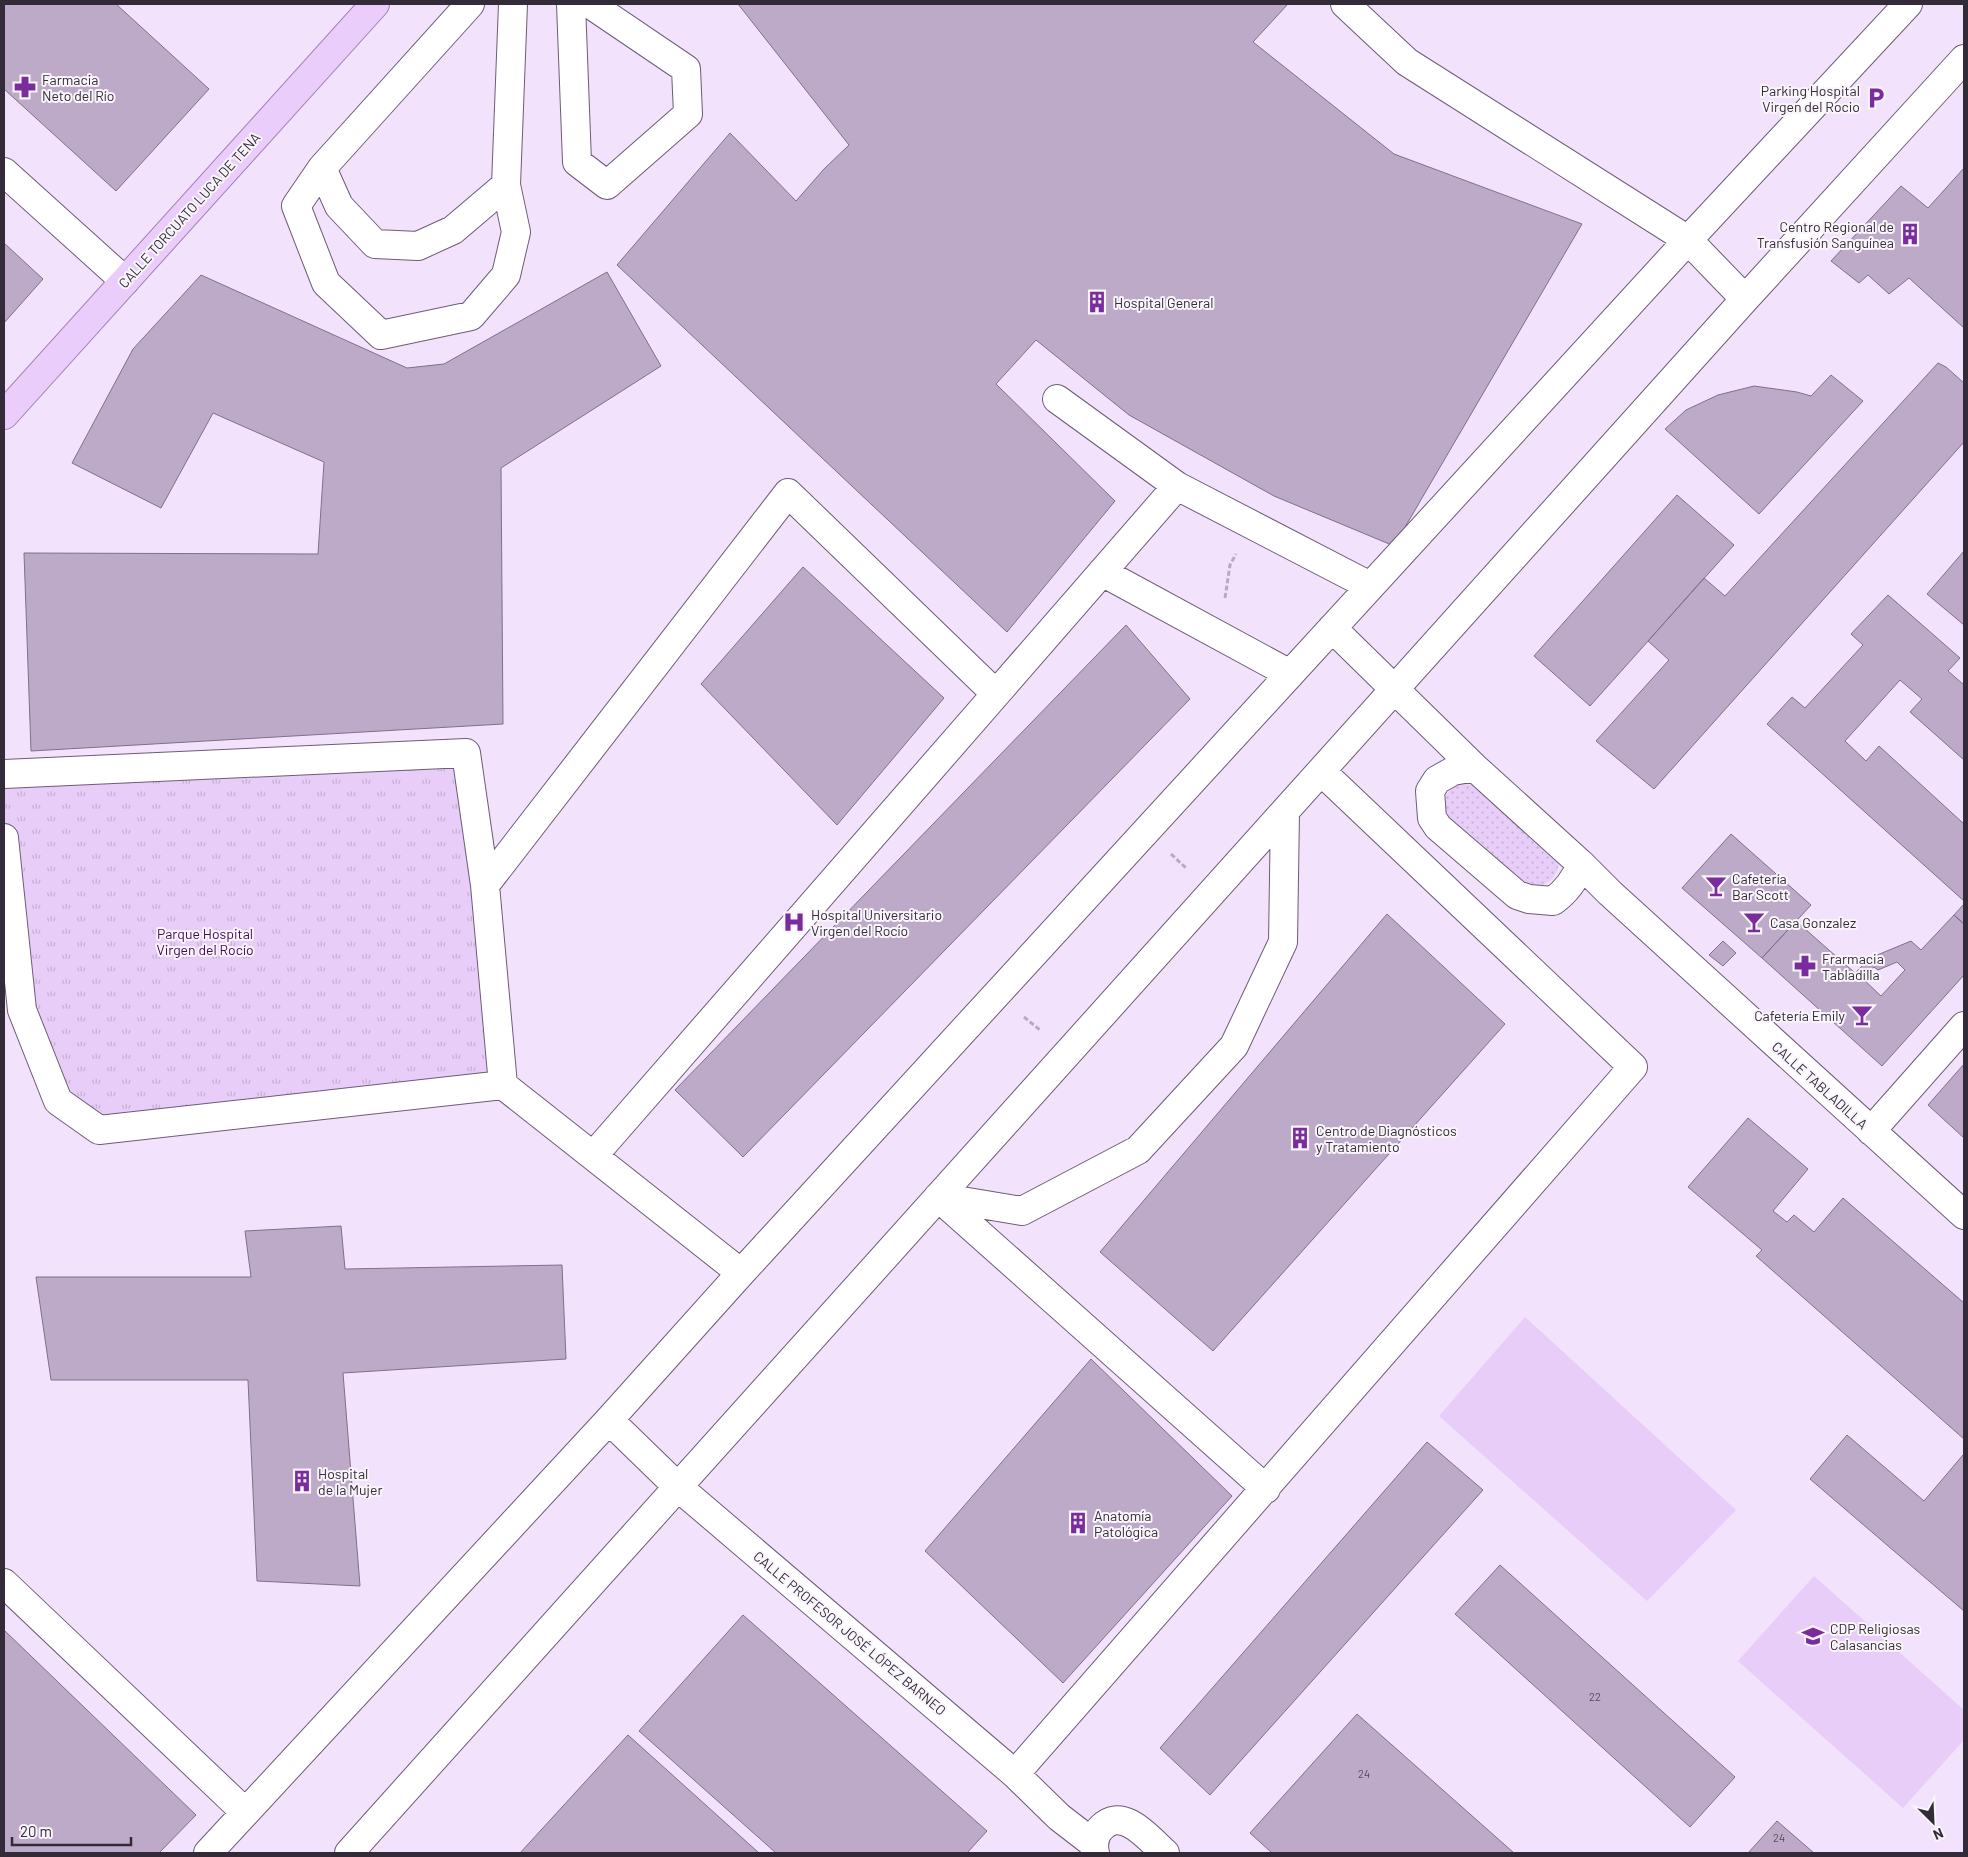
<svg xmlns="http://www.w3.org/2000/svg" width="1968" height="1857" viewBox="0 0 1968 1857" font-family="Barlow,sans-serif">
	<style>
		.grass { fill: url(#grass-dots) }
		.park { fill: url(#park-tufts) }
		.garden { fill: #e7cdf7 }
		.building { fill: #bdaac8; stroke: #816f8b; fill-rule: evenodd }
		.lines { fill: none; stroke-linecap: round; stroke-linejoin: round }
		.minor-casing { stroke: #6d5c76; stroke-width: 30 }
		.major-casing { stroke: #a27fb4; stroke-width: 30 }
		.path { stroke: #b8abc0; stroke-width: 3; stroke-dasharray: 5 2.5; stroke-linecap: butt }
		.minor { stroke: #fff; stroke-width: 28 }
		.major { stroke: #ebcdfb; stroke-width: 28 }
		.labels { text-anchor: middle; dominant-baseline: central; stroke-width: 4; stroke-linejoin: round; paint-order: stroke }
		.number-label { font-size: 11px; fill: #564b5b }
		.poi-label { font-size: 14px; fill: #332b37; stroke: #f9f5fb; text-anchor: start }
		.street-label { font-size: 14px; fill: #332b37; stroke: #f9f5fb }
		.park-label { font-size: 14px; fill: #46075f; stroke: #f9f5fb }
	</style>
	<defs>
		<pattern id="grass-dots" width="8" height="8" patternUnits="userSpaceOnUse" patternTransform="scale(1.25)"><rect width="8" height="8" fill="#e7cdf7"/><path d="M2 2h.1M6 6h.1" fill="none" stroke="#c7b0d4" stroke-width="1.8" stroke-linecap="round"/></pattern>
		<pattern id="park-tufts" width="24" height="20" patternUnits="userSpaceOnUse" patternTransform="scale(1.25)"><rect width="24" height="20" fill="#e7cdf7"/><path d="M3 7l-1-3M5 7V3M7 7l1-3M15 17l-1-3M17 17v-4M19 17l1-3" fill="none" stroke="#c7b0d4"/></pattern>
	</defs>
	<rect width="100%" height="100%" fill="#f2e2fb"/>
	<path class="grass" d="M1459 783 1479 786 1559 862C1557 880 1545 886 1529 889L1447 817C1439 802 1446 791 1459 783Z"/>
	<path class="park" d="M466 753 503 1085 99 1130 58 1101 22 1010 4 838V774Z"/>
	<path class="garden" d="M1525 1317 1736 1510 1647 1601 1439 1416Z
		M1814 1576 1964 1710V1740L1903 1808 1738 1661Z"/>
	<path class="building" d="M4 4H116L209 89 116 191 4 89Z
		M738 4H1288L1253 42 1394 154 1582 224 1394 546 1274 496 1129 415 1036 340 996 384 1115 501 1007 632 617 265 730 133 796 201 824 169 849 145Z
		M1964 168V328L1909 278 1889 294 1868 275 1859 283 1831 261 1901 186 1928 208Z
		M4 243 43 279 4 323Z
		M607 272 661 366 501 468 503 724 31 751 24 553 318 554 324 462 213 413 161 508 72 463 133 349 201 275 407 368 444 364Z
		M1938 363 1946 367 1964 383V442L1654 789 1596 741 1669 660 1648 641 1704 578 1725 596Z
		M1831 375 1863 401 1759 514 1665 429 1686 410 1718 395 1754 386 1797 392 1811 396Z
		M1677 495 1734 545 1590 706 1534 656Z
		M1964 551V625L1927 594Z
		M803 567 944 698 837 825 701 684Z
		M1888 595 1960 658 1948 671 1964 685V760L1910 712 1922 699 1900 680 1845 741 1866 761 1879 746 1964 824V901L1767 724 1792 697 1805 708 1863 645 1851 634Z
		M1126 625 1190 699 743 1157 675 1090Z
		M1731 834 1811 905 1762 958 1682 888Z
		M1964 904V924L1954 915Z
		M1387 914 1505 1024 1213 1351 1100 1252Z
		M1954 915 1964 924V975L1882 1066 1762 958 1796 921 1855 973 1870 958 1911 941 1921 950ZM1897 962 1905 970 1881 996 1862 978 1874 967 1878 970Z
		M1723 941 1736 953 1723 966 1709 955Z
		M1964 1064V1138L1928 1105Z
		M1748 1118 1808 1169 1773 1211 1787 1222 1794 1215 1814 1232 1843 1198 1964 1303V1439L1756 1256 1762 1250 1688 1187Z
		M341 1226 345 1269 562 1265 566 1359 343 1373 360 1586 257 1581 248 1380H51L36 1277H251L245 1231Z
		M1091 1359 1232 1496 1063 1683 925 1551Z
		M1847 1435 1924 1501 1963 1455 1964 1457V1611L1810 1479Z
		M1427 1442 1483 1490 1210 1795 1160 1748Z
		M1500 1565 1735 1777 1690 1827 1455 1614Z
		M743 1615 987 1831 967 1853H776L639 1731Z
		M4 1630 196 1815 159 1853H4Z
		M1357 1714 1514 1853H1272L1250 1833Z
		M628 1735 759 1853H520Z
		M1777 1821 1814 1853H1748Z"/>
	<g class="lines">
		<g class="minor-casing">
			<path id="minor" d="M470 4 322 168 339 206 375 244 418 246 453 230 506 185 513 4
				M571 4 577 162 607 185 688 114 686 69 590 4
				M1345 4 1407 62 1688 240 1745 299
				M322 168 296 206 326 283 381 335 471 316 506 275 516 232 506 185
				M4 172 125 281
				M1057 399 1177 486
				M1102 572 1290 674
				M1332 628 1474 767 1581 864C1575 880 1567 891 1553 901L1529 899 1517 895 1438 827 1432 818 1430 791 1437 780 1453 771 1474 767
				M996 694 1177 486 1370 586
				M4 774 466 753 485 885 503 1085
				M4 838 22 1010 58 1101 99 1130 503 1085 593 1156 996 694 788 493 485 885
				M1581 864 1610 893 1964 1215
				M1871 1131 1964 1026
				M593 1156 741 1273
				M938 1197 1022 1211 1138 1150 1234 1046 1283 942 1285 812
				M938 1197 1266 1489
				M609 1420 678 1487 1015 1774 1059 1817 1094 1844
				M4 1583 245 1812
				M1015 1774 1633 1067 1321 771
				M208 1853 609 1420 741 1273 1688 240 1908 4
				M349 1853 1745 299 1964 59
				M1095 1853C1093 1844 1094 1835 1101 1828 1123 1805 1149 1839 1165 1853"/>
		</g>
		<g class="major-casing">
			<path id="major" d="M4 415 375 4"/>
		</g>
		<path class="path" d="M1225 598 1230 565 1236 554
			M1171 854 1186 868
			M1024 1017 1040 1030"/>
		<use href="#minor" class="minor"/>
		<use href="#major" class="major"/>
	</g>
	<defs>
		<g id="pharmacy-bare" transform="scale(1.725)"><path d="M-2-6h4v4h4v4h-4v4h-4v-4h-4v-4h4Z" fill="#7a2c9d" stroke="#f9f5fb" stroke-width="2.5" paint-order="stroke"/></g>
		<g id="parking-bare" transform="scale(1.725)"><path d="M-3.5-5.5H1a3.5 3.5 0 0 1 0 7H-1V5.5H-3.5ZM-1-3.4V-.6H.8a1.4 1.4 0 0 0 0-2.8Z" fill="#7a2c9d" stroke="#f9f5fb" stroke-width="2.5" paint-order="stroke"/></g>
		<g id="building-bare" transform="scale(1.725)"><path d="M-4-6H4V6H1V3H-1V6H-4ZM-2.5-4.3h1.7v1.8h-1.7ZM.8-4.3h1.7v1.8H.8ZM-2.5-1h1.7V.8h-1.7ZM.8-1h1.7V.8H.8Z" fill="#7a2c9d" stroke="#f9f5fb" stroke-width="2.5" paint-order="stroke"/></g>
		<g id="bar-bare" transform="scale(1.725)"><path d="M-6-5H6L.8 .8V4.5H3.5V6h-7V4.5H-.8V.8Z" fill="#7a2c9d" stroke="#f9f5fb" stroke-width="2.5" paint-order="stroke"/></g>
		<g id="hospital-bare" transform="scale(1.725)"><path d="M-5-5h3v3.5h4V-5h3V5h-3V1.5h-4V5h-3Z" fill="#7a2c9d" stroke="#f9f5fb" stroke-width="2.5" paint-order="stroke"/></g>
		<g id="school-bare" transform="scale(1.725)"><path d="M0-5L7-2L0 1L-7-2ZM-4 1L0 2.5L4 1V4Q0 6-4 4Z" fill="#7a2c9d" stroke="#f9f5fb" stroke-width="2.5" paint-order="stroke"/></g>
	</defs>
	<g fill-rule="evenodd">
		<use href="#pharmacy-bare" x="25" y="87"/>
		<use href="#parking-bare" x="1876" y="98"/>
		<use href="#building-bare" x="1910" y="234"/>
		<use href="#building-bare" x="1097" y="302"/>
		<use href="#bar-bare" x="1716" y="886"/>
		<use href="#hospital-bare" x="794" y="922"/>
		<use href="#bar-bare" x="1754" y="922"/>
		<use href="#pharmacy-bare" x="1805" y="966"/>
		<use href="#bar-bare" x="1862" y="1015"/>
		<use href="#building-bare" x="1300" y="1138"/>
		<use href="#building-bare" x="302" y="1481"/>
		<use href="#building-bare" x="1078" y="1523"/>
		<use href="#school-bare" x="1813" y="1636"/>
	</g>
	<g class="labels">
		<g class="number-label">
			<text x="1595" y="1696">22</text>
			<text x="1364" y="1773">24</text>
			<text x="1779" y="1837">24</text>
		</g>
		<g class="poi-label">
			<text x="42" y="79">Farmacia<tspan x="42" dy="16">Neto del Río</tspan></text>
			<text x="1860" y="90" text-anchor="end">Parking Hospital<tspan x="1860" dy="16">Virgen del Rocio</tspan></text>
			<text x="1894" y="226" text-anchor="end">Centro Regional de<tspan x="1894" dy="16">Transfusión Sanguínea</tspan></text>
			<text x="1114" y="302">Hospital General</text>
			<text x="1732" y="878">Cafetería<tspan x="1732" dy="16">Bar Scott</tspan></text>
			<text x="811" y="914">Hospital Universitario<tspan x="811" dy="16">Virgen del Rocío</tspan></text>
			<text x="1770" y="922">Casa Gonzalez</text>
			<text x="1822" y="958">Frarmacia<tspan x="1822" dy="16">Tabladilla</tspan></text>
			<text x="1845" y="1015" text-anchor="end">Cafetería Emily</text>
			<text x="1316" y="1130">Centro de Diagnósticos<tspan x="1316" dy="16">y Tratamiento</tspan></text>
			<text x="318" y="1473">Hospital<tspan x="318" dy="16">de la Mujer</tspan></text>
			<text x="1094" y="1515">Anatomía<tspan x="1094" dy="16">Patológica</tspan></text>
			<text x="1830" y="1628">CDP Religiosas<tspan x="1830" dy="16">Calasancias</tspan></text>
		</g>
		<g class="street-label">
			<text transform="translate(189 210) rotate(-48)">CALLE TORCUATO LUCA DE TENA</text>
			<text transform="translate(1820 1085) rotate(42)">CALLE TABLADILLA</text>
			<text transform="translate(850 1633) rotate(40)">CALLE PROFESOR JOSÉ LÓPEZ BARNEO</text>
		</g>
		<g class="park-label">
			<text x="205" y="933">Parque Hospital<tspan x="205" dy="16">Virgen del Rocío</tspan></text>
		</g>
	</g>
	<rect width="1968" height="1857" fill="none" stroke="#332b37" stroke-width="10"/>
	<g transform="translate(1933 1822) rotate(156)" stroke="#f9f5fb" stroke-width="4" paint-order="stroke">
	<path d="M0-4L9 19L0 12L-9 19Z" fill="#332b37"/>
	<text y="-8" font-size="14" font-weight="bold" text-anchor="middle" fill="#332b37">N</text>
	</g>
	<path d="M12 1837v8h119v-8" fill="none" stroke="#332b37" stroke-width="2.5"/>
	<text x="20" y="1837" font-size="15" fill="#332b37" stroke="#f9f5fb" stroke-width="4" paint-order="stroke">20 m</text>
</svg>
